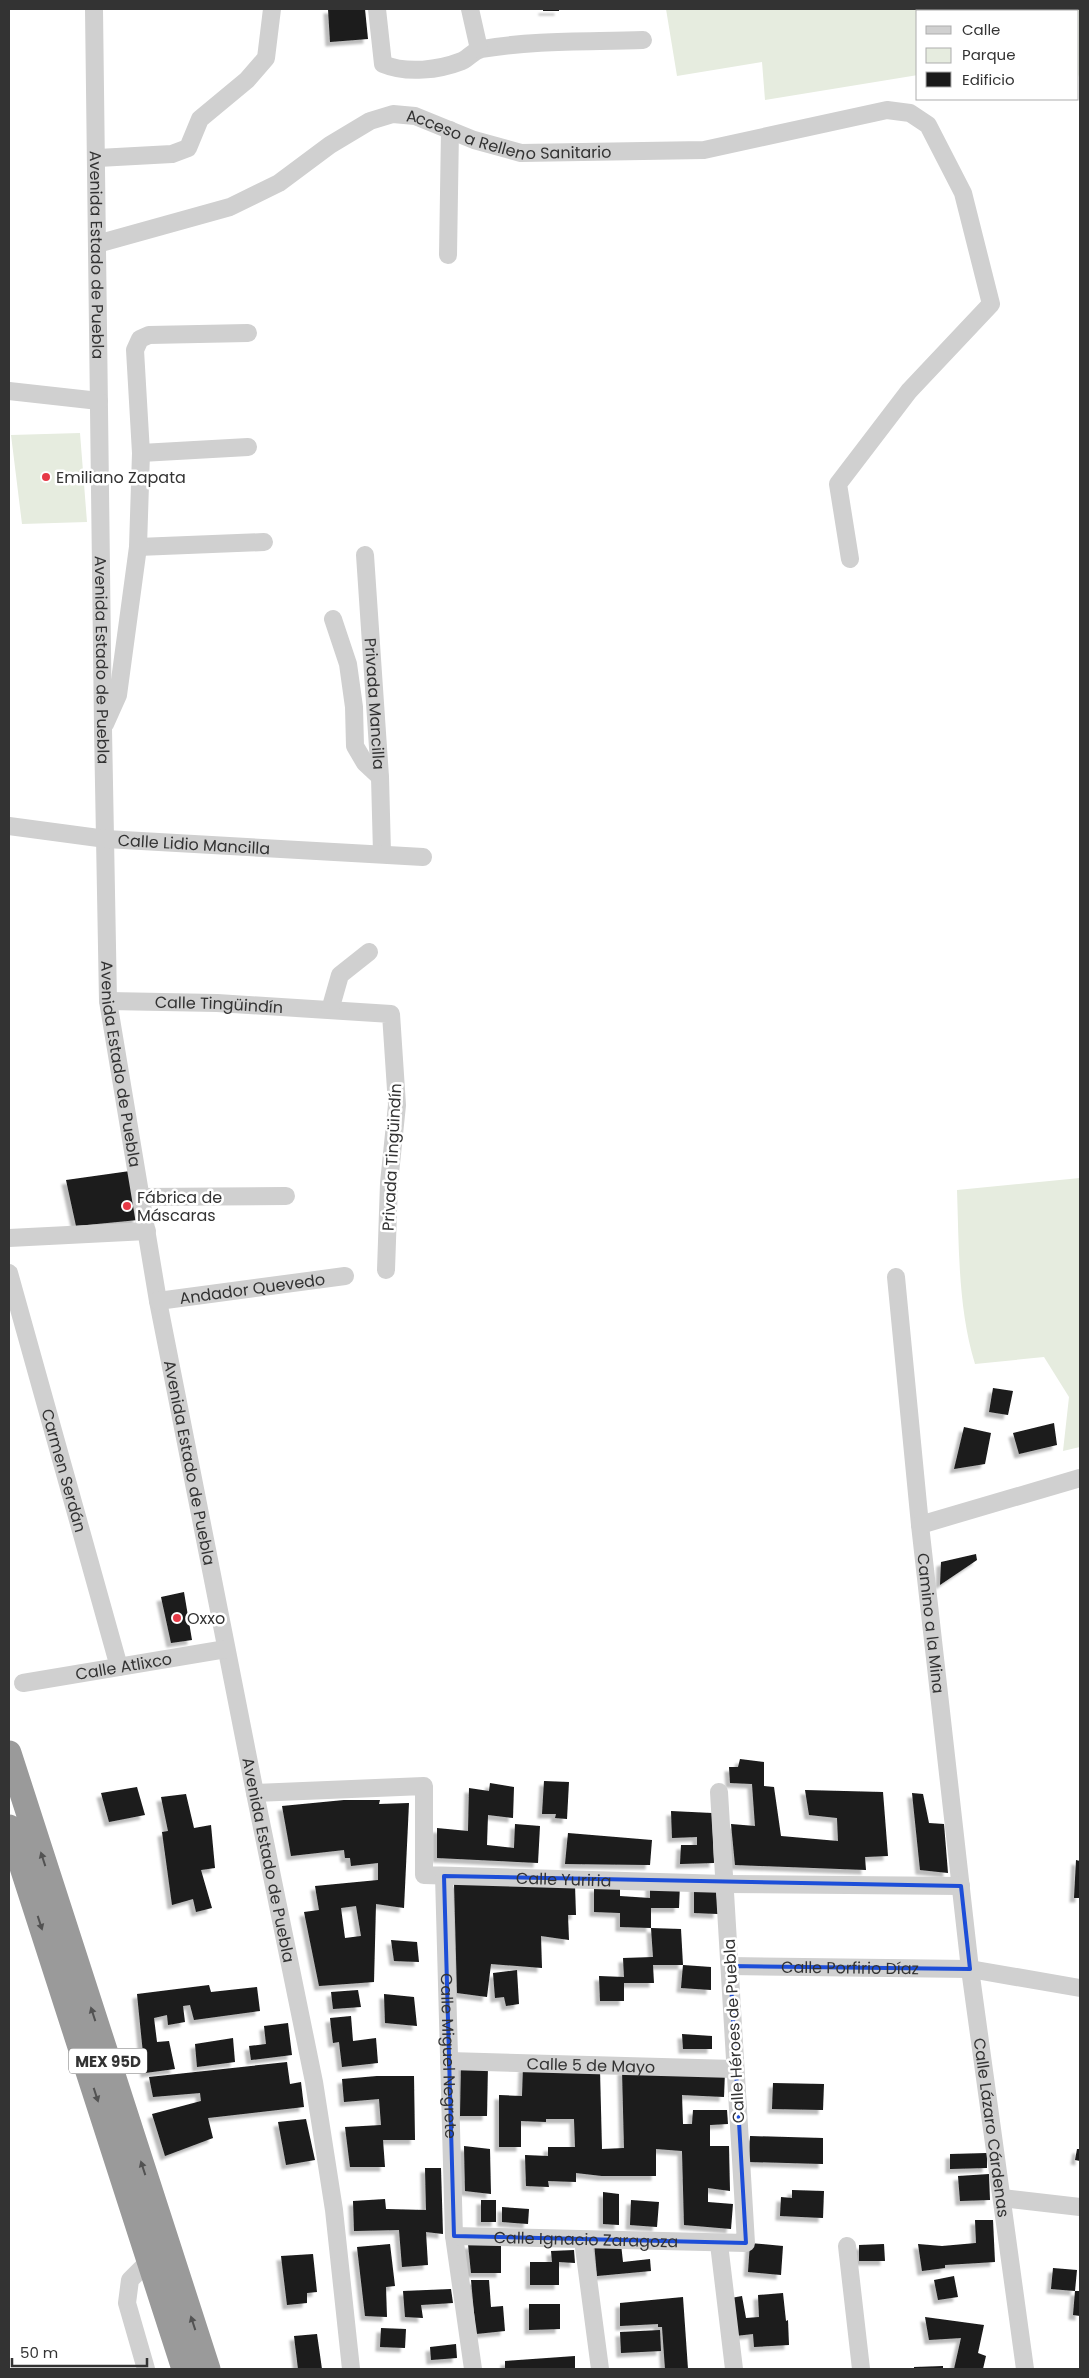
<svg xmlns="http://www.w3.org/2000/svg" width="1089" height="2378" viewBox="0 0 1089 2378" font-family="Poppins,sans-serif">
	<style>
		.green { fill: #e6ecdf }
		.building { fill: #1a1a1a; fill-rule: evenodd; filter: url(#shadow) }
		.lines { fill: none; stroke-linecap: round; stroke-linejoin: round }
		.minor { stroke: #d0d0d0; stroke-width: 18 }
		.highway { stroke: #9a9a9a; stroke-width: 25 }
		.oneway { fill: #525252 }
		.marked { fill: none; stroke: #1d4ed8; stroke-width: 4; stroke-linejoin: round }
		.poi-dot { fill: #e63946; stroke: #fff; stroke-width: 2 }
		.labels { text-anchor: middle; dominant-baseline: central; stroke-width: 5; stroke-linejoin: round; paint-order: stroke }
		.shield { fill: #fff; stroke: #707070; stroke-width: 1 }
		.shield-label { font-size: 15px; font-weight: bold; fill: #333 }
		.street-label { font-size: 16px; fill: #333; stroke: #fff }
		.poi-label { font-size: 16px; fill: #333; stroke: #fff; text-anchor: start }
	</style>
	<defs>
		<filter id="shadow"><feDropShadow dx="-4.5" dy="4.5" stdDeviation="1" flood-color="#0004"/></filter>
	</defs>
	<rect width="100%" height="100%" fill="#fff"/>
	<path class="green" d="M666 9H1080V81L1078 74V11H918V75L765 100 762 62 677 76Z
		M80 433 87 522 22 524 11 435Z
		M1080 1178V1447L1063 1451 1069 1397 1044 1357 975 1364C958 1308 959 1248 957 1190Z"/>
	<path class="building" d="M328 9H365L368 39 330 42Z
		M543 9H559V11H543Z
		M130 1171 138 1220 76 1226 66 1180Z
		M993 1388 1013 1391 1008 1415 989 1412Z
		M1054 1423 1057 1445 1019 1454 1013 1433Z
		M964 1427 991 1433 985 1464 954 1469Z
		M976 1554 977 1560 940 1585 941 1562Z
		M184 1592 192 1640 171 1643 161 1597Z
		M740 1759 764 1762V1786L774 1787 781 1836 838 1841 837 1818 809 1815 805 1790 883 1792 888 1856 865 1857 866 1870 735 1865 731 1824 755 1826 752 1784 730 1783 729 1767H738Z
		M544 1781 569 1782 567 1819 555 1818 556 1814H542Z
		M490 1783 514 1787 513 1818 488 1815 487 1845 514 1848 515 1824 540 1826 538 1863 437 1858V1828L468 1831 469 1788 489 1791Z
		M137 1787 145 1815 109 1822 101 1793Z
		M912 1793 923 1794 929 1823 944 1824 948 1873 920 1870Z
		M186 1794 194 1828 211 1825 215 1868 201 1870 212 1908 196 1912 193 1899 172 1905 162 1832 168 1831 161 1797Z
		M344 1800H380L379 1804 409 1803 404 1908 376 1904 374 1982 319 1986 304 1912 319 1910 315 1886 378 1880V1863L351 1866 350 1858H345L344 1850 291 1856 282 1806ZM356 1906 361 1936 345 1938 341 1908Z
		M671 1811 712 1813 714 1863 680 1864 681 1845H697V1837L672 1838Z
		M568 1833 652 1840 650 1865 565 1864Z
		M1076 1860 1080 1861V1898H1074Z
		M454 1883 575 1885 576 1915H568L569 1940 541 1936 542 1968 491 1964 487 1997 457 1993Z
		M680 1884 679 1908H651V1928L620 1927V1913L594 1912V1887L620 1888V1896L650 1898V1885Z
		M694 1886H716L718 1914 694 1913Z
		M651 1928 681 1929 683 1965H653L654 1983H624V2001H600L599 1976 624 1977 623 1958 653 1957Z
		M391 1940 417 1942 419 1962 394 1961Z
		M683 1965 711 1967V1990L681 1988Z
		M517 1970 519 2004 506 2006 504 1997 495 1998 493 1973Z
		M209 1985 211 1992 257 1987 260 2011 194 2020 190 2005 183 2006 185 2022 168 2025 167 2015 154 2018 157 2042 169 2041 175 2069 145 2073 137 1994Z
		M358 1990 361 2007 333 2009 331 1992Z
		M384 1994 414 1997 417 2026 385 2023Z
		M351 2016 353 2041 376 2038 378 2063 342 2067 339 2042 333 2043 330 2018Z
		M288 2023 292 2055 251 2060 249 2046 266 2044 264 2026Z
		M682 2034 712 2036V2049H683Z
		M233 2038 235 2062 197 2067 195 2044Z
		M287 2062 290 2084 301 2082 304 2107 208 2118 213 2138 165 2156 152 2114 201 2101 200 2093 153 2097 149 2077Z
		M461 2064 488 2065 487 2116H460Z
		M523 2067 600 2070 602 2149 624 2148 622 2070 725 2072 724 2097 682 2095 683 2124H692L693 2110H727L728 2124 710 2125V2146H729L730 2191 708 2188V2202L733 2204 731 2229 684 2225 682 2151 656 2149V2176H602L576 2173V2182L548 2181 549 2187 526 2186 525 2155 548 2156V2147H575L574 2119H546V2122L521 2121V2147H499V2095L522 2096Z
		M377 2076H414L415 2140H383L385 2167H350L345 2127 381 2125 379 2099 344 2102 342 2079Z
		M773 2083 824 2084 823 2110 772 2109Z
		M306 2119 315 2160 286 2165 278 2122Z
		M750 2136 823 2138V2164L749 2162Z
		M464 2146 490 2149 491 2194 465 2191Z
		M1077 2149H1080V2161L1075 2160Z
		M987 2153V2168L950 2169V2154Z
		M425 2168H441L443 2234 426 2232 428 2265 402 2267 399 2230 354 2231 353 2201 385 2199 386 2209 426 2210Z
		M989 2174 990 2200 960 2201 958 2176Z
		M792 2190 824 2191 823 2218 780 2216 781 2197 792 2198Z
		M603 2192 619 2194V2225L603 2224Z
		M481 2200H496V2222H481Z
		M631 2200 659 2202 657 2227 630 2225Z
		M502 2207 529 2209 528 2224 502 2222Z
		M975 2220H993L995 2262 945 2265V2268L922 2271 918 2244 942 2246 976 2243Z
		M594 2242 621 2244 623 2262 650 2259 651 2271 597 2276Z
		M750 2243 783 2246 781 2275 748 2272Z
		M390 2244 395 2286 386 2287 387 2317 365 2316 357 2247Z
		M468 2244H501V2273H471Z
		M884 2244 885 2261H859V2245Z
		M574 2250 575 2263 559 2262V2285H530V2262H552L551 2251Z
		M313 2254 317 2292 307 2293V2303L287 2305 281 2256Z
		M1053 2268 1077 2270 1075 2291 1051 2289Z
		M954 2276 958 2297 938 2300 934 2280Z
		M471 2280H489L491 2307 503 2306 505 2331 476 2334Z
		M451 2289 453 2303 421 2305 423 2318 405 2317 403 2291Z
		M1075 2291H1080V2316L1073 2315Z
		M783 2293 786 2321 788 2320 789 2345 754 2347 753 2334 735 2336 731 2298 742 2296 746 2318 759 2317 758 2295Z
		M683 2297 688 2369H665L662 2327H658V2324L620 2326V2303Z
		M529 2304H560V2329L529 2330Z
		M925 2317 984 2325 978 2353 986 2356 983 2369H954L961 2338 929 2340Z
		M381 2328 406 2329 405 2348 380 2347Z
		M660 2330 661 2351 621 2353 620 2332Z
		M317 2334 322 2369H298L294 2336Z
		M456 2344 457 2358 431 2360 430 2347Z
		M575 2356V2369H505V2361Z
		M943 2366V2369H914V2367Z"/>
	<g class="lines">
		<g class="minor">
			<path id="s1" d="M94 9 103 729 108 1001 158 1301 255 1793 314 2082 334 2210 351 2369"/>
			<path d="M377 9 383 64C407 74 439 70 462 61 469 58 474 50 482 49 534 40 590 42 643 40"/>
			<path d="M470 9 479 49"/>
			<path d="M98 158 172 154 188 148 200 119 247 80 266 58 272 9"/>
			<path id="s2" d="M97 244 230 207 279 183 330 145 370 121 393 114 415 116 474 140 521 153 704 150 887 110 910 113 928 125 963 193 991 304 909 391 838 484 850 559"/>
			<path d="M448 255 450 130"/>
			<path d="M9 391 99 401"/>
			<path d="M141 453 248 447"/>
			<path d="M138 547 264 542"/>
			<path id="s3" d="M365 555 380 777 382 853"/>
			<path d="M333 619 348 664 354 707 355 746 365 763 380 777"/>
			<path d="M105 724 118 695 138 547 141 453 135 350 140 339 149 335 248 333"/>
			<path id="s4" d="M9 826 106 839 423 857"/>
			<path id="s5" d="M108 1001 217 1003 391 1014 397 1105 389 1183 386 1270"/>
			<path d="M330 1010 340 975 369 952"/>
			<path d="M141 1197 286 1196"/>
			<path d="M9 1238 147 1231"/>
			<path id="s6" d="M9 1273 119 1667"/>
			<path id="s7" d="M896 1277 920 1525 970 1969 1025 2369"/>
			<path id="s8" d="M158 1301 345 1276"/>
			<path d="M920 1525 1080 1478"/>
			<path id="s9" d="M23 1683 226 1649"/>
			<path id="s10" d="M255 1793 424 1786V1875L726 1884 961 1886"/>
			<path id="s11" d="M444 1876 454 2236 473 2369"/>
			<path id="s12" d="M730 1966 970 1969 1080 1988"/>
			<path id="s13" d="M449 2061 734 2069"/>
			<path d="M1002 2198 1080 2207"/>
			<path id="s14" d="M454 2236 746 2243 719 1792"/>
			<path d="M583 2240 600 2369"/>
			<path d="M719 2244 734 2369"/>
			<path d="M847 2246 861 2369"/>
			<path d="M146 2369 127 2303 130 2280 150 2260"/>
		</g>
		<path class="highway" d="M9 1753 208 2369
			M9 1827 184 2369"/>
	</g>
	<defs><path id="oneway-solid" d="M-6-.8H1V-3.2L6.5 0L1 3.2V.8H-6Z" transform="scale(1.25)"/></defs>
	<g class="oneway">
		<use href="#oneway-solid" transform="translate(43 1859) rotate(-108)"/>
		<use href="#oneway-solid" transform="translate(40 1923) rotate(72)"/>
		<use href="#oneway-solid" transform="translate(93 2014) rotate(-108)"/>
		<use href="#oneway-solid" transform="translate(96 2095) rotate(72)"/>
		<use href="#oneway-solid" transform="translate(143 2168) rotate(-108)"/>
		<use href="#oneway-solid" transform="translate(193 2323) rotate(-108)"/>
	</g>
	<path class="marked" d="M444 1876 961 1886 970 1969 730 1966 746 2243 454 2236Z"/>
	<g class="poi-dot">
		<circle cx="46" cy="477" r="5"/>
		<circle cx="127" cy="1206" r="5"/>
		<circle cx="177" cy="1618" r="5"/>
	</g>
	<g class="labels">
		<rect class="shield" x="69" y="2048.5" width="78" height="25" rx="4"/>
		<g class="shield-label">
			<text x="108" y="2061">MEX 95D</text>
		</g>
		<g class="street-label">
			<text stroke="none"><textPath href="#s2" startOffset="446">Acceso a Relleno Sanitario</textPath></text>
			<text stroke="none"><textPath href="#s1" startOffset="246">Avenida Estado de Puebla</textPath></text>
			<text stroke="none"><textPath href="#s1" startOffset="651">Avenida Estado de Puebla</textPath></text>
			<text stroke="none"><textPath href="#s3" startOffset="149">Privada Mancilla</textPath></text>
			<text stroke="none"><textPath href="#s4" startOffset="186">Calle Lidio Mancilla</textPath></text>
			<text stroke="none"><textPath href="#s5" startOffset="111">Calle Tingüindín</textPath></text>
			<text stroke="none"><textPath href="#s1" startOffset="1056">Avenida Estado de Puebla</textPath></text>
			<text transform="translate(392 1157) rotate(-87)">Privada Tingüindín</text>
			<text stroke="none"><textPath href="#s8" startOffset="95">Andador Quevedo</textPath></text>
			<text stroke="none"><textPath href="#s1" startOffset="1461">Avenida Estado de Puebla</textPath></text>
			<text stroke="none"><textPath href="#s6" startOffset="205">Carmen Serdán</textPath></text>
			<text stroke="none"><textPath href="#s7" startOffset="348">Camino a la Mina</textPath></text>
			<text stroke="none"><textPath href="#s9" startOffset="102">Calle Atlixco</textPath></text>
			<text stroke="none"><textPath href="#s1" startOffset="1866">Avenida Estado de Puebla</textPath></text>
			<text stroke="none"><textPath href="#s10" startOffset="398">Calle Yuriria</textPath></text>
			<text stroke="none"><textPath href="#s12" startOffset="120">Calle Porfirio Díaz</textPath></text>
			<text transform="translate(734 2031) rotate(-93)">Calle Héroes de Puebla</text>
			<text stroke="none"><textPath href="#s11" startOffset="180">Calle Miguel Negrete</textPath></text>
			<text stroke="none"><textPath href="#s13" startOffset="142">Calle 5 de Mayo</textPath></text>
			<text stroke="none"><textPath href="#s7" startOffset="856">Calle Lázaro Cárdenas</textPath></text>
			<text stroke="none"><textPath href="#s14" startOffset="132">Calle Ignacio Zaragoza</textPath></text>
		</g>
		<g class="poi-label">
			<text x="56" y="477">Emiliano Zapata</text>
			<text x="137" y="1197">Fábrica de<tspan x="137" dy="18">Máscaras</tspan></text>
			<text x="187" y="1618">Oxxo</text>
		</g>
	</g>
	<rect width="1089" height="2378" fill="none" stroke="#333333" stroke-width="20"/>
	<rect x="916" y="10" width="162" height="90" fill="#ffffff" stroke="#adadad"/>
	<rect x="926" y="26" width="25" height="8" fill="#d0d0d0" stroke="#adadad"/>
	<text x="962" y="35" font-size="15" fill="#333333">Calle</text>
	<rect x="926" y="48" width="25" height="15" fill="#e6ecdf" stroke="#adadad"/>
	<text x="962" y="60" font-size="15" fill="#333333">Parque</text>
	<rect x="926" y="72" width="25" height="15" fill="#1a1a1a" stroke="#adadad"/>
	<text x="962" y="85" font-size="15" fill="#333333">Edificio</text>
	<path d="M12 2358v8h135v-8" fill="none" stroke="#333333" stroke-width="2.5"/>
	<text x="20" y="2358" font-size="15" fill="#333333" stroke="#ffffff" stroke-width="4" paint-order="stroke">50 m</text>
</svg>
